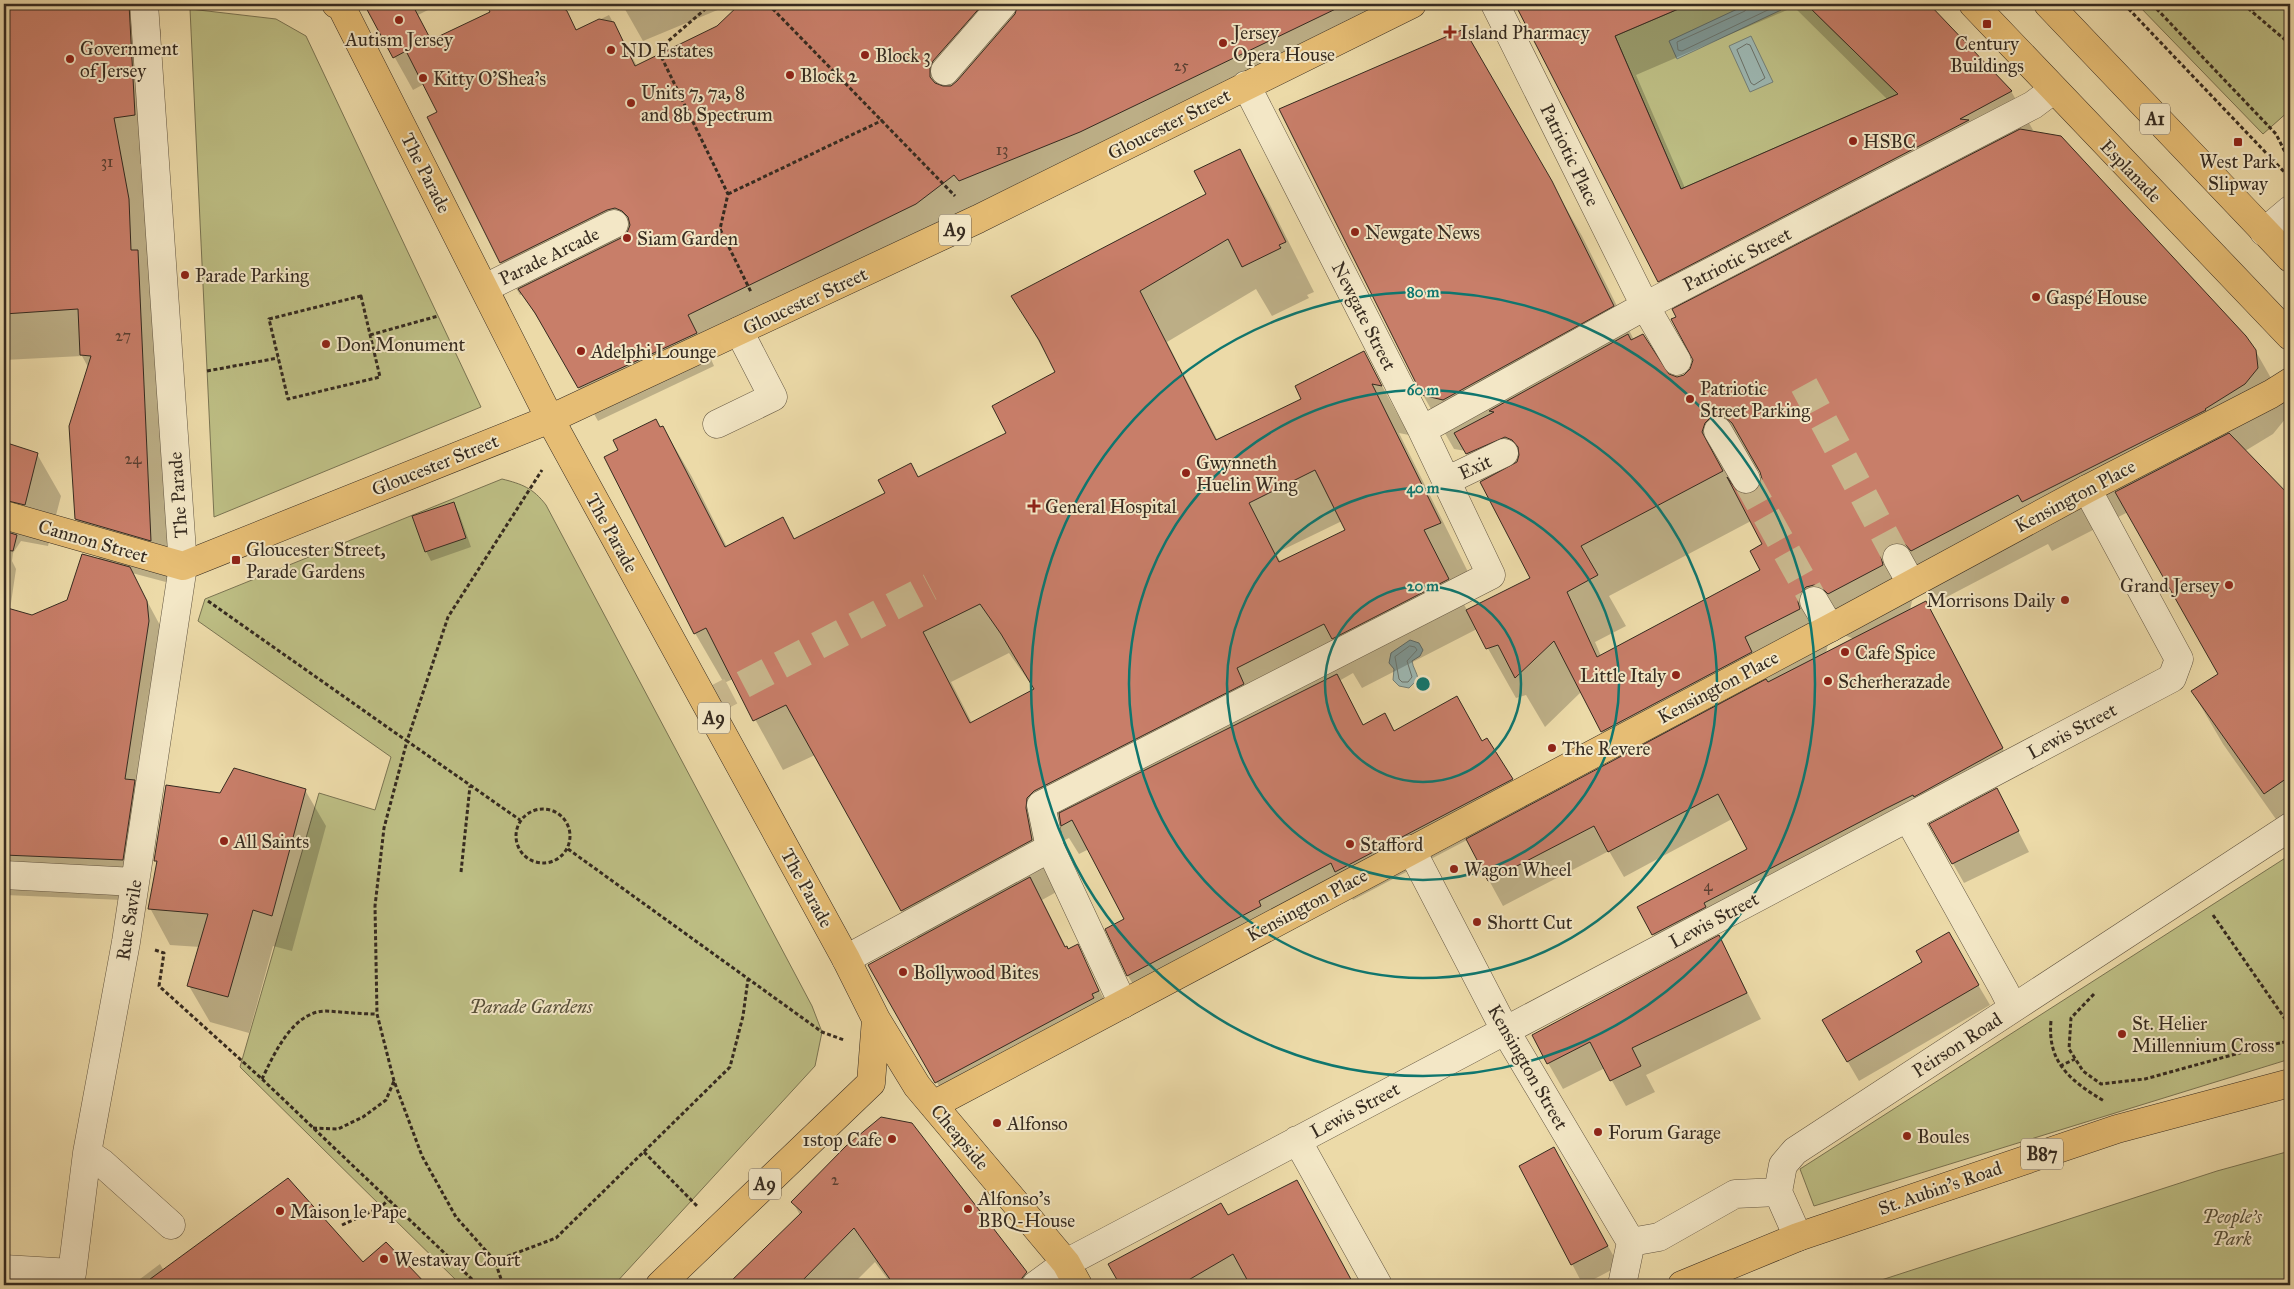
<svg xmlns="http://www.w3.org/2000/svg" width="2294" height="1289" viewBox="0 0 2294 1289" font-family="'IM FELL Great Primer',serif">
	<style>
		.green { fill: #bdbe84; stroke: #7a7452 }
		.water { fill: #9db8b3; stroke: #748078 }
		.shadow { fill: #0003; fill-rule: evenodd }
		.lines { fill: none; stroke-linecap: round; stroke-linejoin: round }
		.shore { stroke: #6a726a; stroke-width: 1 }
		.building { fill: #c87e69; stroke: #362b20; fill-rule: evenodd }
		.minor-tunnel { stroke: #c8b78d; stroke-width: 28; stroke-dasharray: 28 14; stroke-linecap: butt }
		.minor-casing { stroke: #645742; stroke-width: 29 }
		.major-casing { stroke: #362b20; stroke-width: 29 }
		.highway-casing { stroke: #362b20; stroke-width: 29 }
		.path { stroke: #362b20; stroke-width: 3; stroke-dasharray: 4 2.5; stroke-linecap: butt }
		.minor { stroke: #f3e7c6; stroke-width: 28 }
		.major { stroke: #e6bd74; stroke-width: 28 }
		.highway { stroke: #e6bd74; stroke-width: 28 }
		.ring { fill: none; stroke: #0f766e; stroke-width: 2.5 }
		.poi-dot { fill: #8f2418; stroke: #f3e7c6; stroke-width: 2 }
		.labels { text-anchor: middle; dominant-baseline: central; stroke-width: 4; stroke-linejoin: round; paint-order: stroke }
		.number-label { font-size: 16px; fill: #5a4032 }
		.shield { fill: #f3e7c6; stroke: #6f6352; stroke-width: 1 }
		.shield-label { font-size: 18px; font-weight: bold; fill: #362b20 }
		.poi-label { font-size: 19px; fill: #362b20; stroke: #f3e7c6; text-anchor: start }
		.street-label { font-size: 19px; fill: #362b20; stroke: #f3e7c6 }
		.park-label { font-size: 19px; font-style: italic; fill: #585039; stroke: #f3e7c6 }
		.centre { fill: #0f766e; stroke: #f3e7c6; stroke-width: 2.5 }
		.ring-label { font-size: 15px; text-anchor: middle; font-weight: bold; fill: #0f766e; stroke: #f3e7c6; stroke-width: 4; stroke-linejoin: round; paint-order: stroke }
	</style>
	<rect width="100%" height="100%" fill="#ecdaa8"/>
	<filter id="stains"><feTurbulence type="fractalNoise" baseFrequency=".004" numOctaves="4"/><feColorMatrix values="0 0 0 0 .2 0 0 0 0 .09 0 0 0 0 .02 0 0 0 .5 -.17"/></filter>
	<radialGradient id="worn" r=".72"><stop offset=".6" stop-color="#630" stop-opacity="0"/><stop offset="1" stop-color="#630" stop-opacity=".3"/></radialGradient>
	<path class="green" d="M1690 4H1806L1898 94 1681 189 1615 36Z
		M2137 4H2290V110L2263 134Z
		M190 9 276 19 306 36 481 407 214 517Z
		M502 479C522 484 533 488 546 505L812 1006 822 1032 815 1066 614 1285H461L240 1067 319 793 375 810 391 757 198 621 205 599Z
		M2290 855V1059L1814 1206 1800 1169Z
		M2290 1151V1285H1866L2217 1171Z"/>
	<path class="water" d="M1748 4H1778L1781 10 1677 59 1669 41Z
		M1751 36 1773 82 1750 92 1729 46Z
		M1410 640 1419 643 1423 650 1420 656 1412 661C1413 668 1417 672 1418 679L1409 688 1399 686 1393 680 1394 669 1389 663 1391 653Z"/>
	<path class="shadow" d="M4 4H146L161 30V37L156 43 160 160 140 164 154 245 177 585 132 573 170 644 150 810 158 824 146 901 5 895V988L4 444 37 454 61 496 48 546 21 541 13 553 12 561 16 569 10 610 32 616 68 601 100 560 76 519 88 367 82 356 4 360Z
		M365 4H440L418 15 431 41 491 13 487 4H560L557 5 566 12 577 31 609 15 637 66 717 27 742 4H843L855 16 867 4H1426L1345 46 706 348 714 366 598 421 555 345 522 294 520 295 501 263 429 118 439 113 424 84 413 90Z
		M622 4H732L643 41Z
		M1517 4H1928L2011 91 2033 130 2029 132 2255 350 2284 401 2286 418 2273 434 2245 451 2290 497V839L2223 744 2192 691 2220 675 2128 512 2052 551 2048 544 1941 600 1935 594 1926 592 1919 594 1912 601 1910 610 1940 628 2016 774 1668 960 1638 907 1748 849 1732 819 1624 877 1609 851 1503 906 1467 840 1353 900 1348 891 1145 1004 1128 976 1107 930 1126 920 1089 849 1079 854 1069 838 1063 841 1060 890 1042 900 1068 951 1077 946 1112 1015 950 1105 869 965 918 939 815 755 783 770 733 679 724 683 695 633 606 457 663 427 692 477 727 547 782 519 795 541 1008 434 1056 372 1013 296 1208 194 1239 151 1268 201 1314 292 1307 295 1309 298 1272 316 1256 289 1167 342 1218 441 1302 399 1364 353 1409 435 1399 433 1469 574 1451 580 1467 610 1532 579 1466 451 1454 449 1423 395 1464 30 1582 236 1634 340 1668 375 1677 378 1685 376 1691 370 1694 360 1675 309ZM1794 7 1888 100 1685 188 1636 75ZM1747 465 1755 467 1761 473 1763 479 1760 488 1755 493 1747 496 1737 493 1731 483 1733 473ZM1342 521 1347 530 1281 563 1276 553ZM1751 521 1764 545 1762 571 1601 656 1595 642 1626 626 1609 596ZM1477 629 1516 698 1526 695 1545 727 1581 692 1618 760 1528 807 1512 779 1482 742 1394 732 1364 726 1339 681 1353 673 1362 688ZM1844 635 1854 639 1826 653 1828 644ZM1009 653 1035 690 972 723 951 682Z
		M453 503 459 513 471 547 431 561 426 551Z
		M305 790 326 826 292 951 273 946 249 1033 210 1022 189 986 200 947 170 945 150 908 157 864 155 860 221 794Z
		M1997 790 2029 852 1964 883 1931 825Z
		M1948 934 1990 1005 1859 1081 1824 1021 1924 963Z
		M1719 937 1761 1019 1646 1075 1655 1092 1626 1106 1605 1068 1563 1089 1548 1063Z
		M1521 1166 1565 1168 1619 1266 1583 1285Z
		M793 1202 1026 1273 1033 1285H892L875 1262 852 1285H729L800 1215Z
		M1315 1214 1354 1285H1121L1109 1264Z
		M386 1243 426 1285H132L160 1264 164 1271 363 1263Z"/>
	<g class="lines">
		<path class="shore" d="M1748 4 1745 11 1677 42 1678 50 1682 51 1772 8 1774 4
			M1747 44 1750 45 1765 78 1754 85 1751 83 1737 50Z
			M1410 646 1415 647 1417 650 1407 661 1412 677 1408 682H1402L1399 679 1395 657Z"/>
	</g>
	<path class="building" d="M4 4H129L135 115 114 118 129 199 131 250H138L151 541 75 519 69 426 91 356 80 355 78 309 4 314Z
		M364 4H412L431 40 490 12 486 4H558L567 11 576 30 599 19 614 22 635 66 717 26 740 4H983L933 61 930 68V77L935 83 943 86H951L957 81 1015 14 1018 4H1346L1080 132 959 181 954 175 916 204 688 315 697 333 578 388 535 313 518 289 621 238 627 233 630 225 628 217 622 211 615 208 607 210 500 263 427 117 437 112 406 51 393 58Z
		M1515 4H1690L1615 36 1681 189 1898 94 1806 4H1929L2012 91 1960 119 1969 120 1658 282Z
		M1464 29 1552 181 1614 306 1443 400 1422 395 1279 109Z
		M2020 129 2061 136 2246 336 2256 350 2258 368 2245 384 2205 409 2206 410 2022 502 2018 495 1911 551 1905 544 1897 542 1890 544 1883 550 1881 557 1883 565 1828 594 1821 587 1814 585 1806 587 1800 594 1798 602 1800 609 1745 637 1752 652 1601 732 1554 641 1515 678 1498 645 1486 649 1466 610 1530 578 1480 482 1517 462 1519 455 1518 447 1512 440 1505 437 1466 454 1454 433 1494 412 1489 411 1628 334 1631 340 1643 334 1669 374 1677 377 1684 375 1690 369 1693 360 1671 319 1676 317 1672 309ZM1717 415 1725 417 1732 423 1760 472 1762 479 1759 487 1754 492 1747 495 1738 492 1727 477 1762 544 1750 551 1760 570 1597 657 1567 592 1598 575 1581 546 1723 471 1702 432 1705 423 1710 418Z
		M1240 149 1286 242 1279 245 1281 248 1242 267 1228 239 1140 291 1216 440 1301 399 1295 386 1364 351 1382 386 1372 384 1441 523 1424 530 1449 579 1332 639 1324 624 1237 668 1244 684 1034 791 1027 798 1026 808 1032 840 901 911 786 705 753 721 706 628 694 634 604 457 618 450 613 440 656 419 660 427 663 426 725 547 783 517 794 539 885 493 878 480 911 463 918 477 1006 433 992 406 1055 372 1039 340 1011 296 1206 194 1194 171ZM1315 470 1345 530 1279 562 1249 503ZM980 604 1001 634 1034 689 970 723 923 632Z
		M2229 433 2290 496V776L2264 794 2191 691 2218 674 2115 492Z
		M4 442 38 453 25 505 4 500Z
		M454 502 466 538 425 552 412 516Z
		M4 531 17 535 13 551 4 550Z
		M82 554 130 567 147 601 149 621 125 779 135 780 123 860 4 855V607L32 615 67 600Z
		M1926 601 2003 748 1914 797 1913 795 1885 809 1704 903 1706 907 1652 935 1637 907 1747 849 1718 794 1608 852 1594 826 1488 881 1466 839 1766 679 1768 682Z
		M1337 674 1363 725 1385 713 1394 731 1457 696 1482 741 1487 738 1513 779 1335 872 1331 863 1259 901 1261 906 1127 976 1105 929 1124 919 1072 820 1061 826 1059 813Z
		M234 768 306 789 272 916 253 910 228 997 187 986 208 914 148 909 157 861H154L166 785 220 793Z
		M1997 788 2019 831 1952 864 1929 824Z
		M1030 877 1065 947 1067 946 1068 949 1078 944 1099 991 1092 994 1094 998 935 1083 868 965Z
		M1949 932 1979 985 1847 1062 1822 1020 1922 962 1916 951Z
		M1719 935 1747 993 1632 1048 1641 1066 1610 1081 1590 1042 1547 1064 1532 1035Z
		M881 1117 912 1123 1027 1272 1022 1278 1021 1285H894L854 1228 798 1285H727L802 1212 791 1202 846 1146Z
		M1554 1147 1608 1246 1571 1265 1519 1166Z
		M288 1178 363 1262 386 1242 427 1285H142Z
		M1297 1180 1354 1285H1250L1233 1254 1180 1285H1120L1108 1264 1221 1203 1228 1215Z"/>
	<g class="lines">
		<path class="minor-tunnel" d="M1804 385 1897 558
			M1746 479 1814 601
			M706 704 930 587"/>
		<g class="minor-casing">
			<path id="minor" d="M1495 4 1645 306 1677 361
				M945 71 1003 4
				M2264 232 2290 210
				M485 288 614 224
				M717 424 773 397 739 331
				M1422 430 1645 306 2033 105 2053 90
				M1718 431 1746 479
				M1446 481 1504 453
				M1897 558 1911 583
				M1814 601 1830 628
				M1908 818 2004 990 2013 1008
				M1411 849 1505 1030 1631 1242 1622 1285
				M4 875 135 882
				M846 959 1050 848
				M1123 1004 1050 848 1041 805 1491 575 1422 430 1246 85
				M1297 1140 1378 1285
				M87 1153 102 1163 171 1225
				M1778 1192 1783 1165 1795 1151 2290 827
				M1778 1192 1798 1237
				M1631 1242 1659 1237 1735 1194 1778 1192
				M4 1269 72 1273
				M72 1273 87 1153 126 942 183 566 144 4
				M1036 1285 1066 1263 2172 678 2179 659 2087 489"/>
		</g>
		<g class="major-casing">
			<path id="major" d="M336 4 341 6 550 419 846 959 876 1019 917 1086 1066 1263 1078 1285
				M4 515 183 566 550 419 978 219 1412 4
				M933 1105 1830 628 2087 489 2271 394 2290 382
				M660 1285 871 1083 876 1019
				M1682 1285 1798 1237 2117 1129 2290 1083"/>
		</g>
		<g class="highway-casing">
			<path id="highway" d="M1973 4 2290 336
				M2048 4 2290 258"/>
		</g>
		<path class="path" d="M711 4 658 50 728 194 720 229 751 292
			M768 4 955 196
			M2124 4 2290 178
			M2152 4 2276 134 2290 162
			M2243 4 2290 44
			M2252 10 2263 4
			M728 194 883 120
			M361 296 380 377 288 399 269 319Z
			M370 335 438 316
			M207 371 278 358
			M208 601 407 741 448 617 542 470
			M516 836a27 27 0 1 1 54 0a27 27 0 1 1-54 0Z
			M568 849 822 1032 844 1040
			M461 872 470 786
			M2213 915 2290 1026
			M155 950 164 953 159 986 262 1079 478 1285
			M2094 994 2071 1018 2069 1049 2083 1071 2101 1084 2145 1079 2261 1047 2290 1041
			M2051 1021C2047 1063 2071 1081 2104 1101
			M2060 1066 2075 1059
			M262 1079C274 1054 293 1011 326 1011 343 1012 360 1014 377 1014
			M313 1128 338 1129 363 1117 386 1100 394 1081
			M644 1152 698 1207
			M342 1225 381 1207 388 1200
			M495 1261 556 1238 730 1067 743 1016 748 979
			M503 1285 495 1261 456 1217 422 1156 394 1081 377 1014 375 906 384 828 407 741 520 820"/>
		<use href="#minor" class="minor"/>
		<use href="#major" class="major"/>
		<use href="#highway" class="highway"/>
	</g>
	<g class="ring">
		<circle cx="1423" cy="684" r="98"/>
		<circle cx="1423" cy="684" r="196"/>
		<circle cx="1423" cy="684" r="294"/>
		<circle cx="1423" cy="684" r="392"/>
	</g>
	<g class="poi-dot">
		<circle cx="399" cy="20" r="5"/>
		<rect x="1982" y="19" width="10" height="10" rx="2.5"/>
		<path d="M1447.5 24.5h5v5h5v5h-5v5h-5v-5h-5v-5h5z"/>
		<circle cx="1223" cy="43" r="5"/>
		<circle cx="611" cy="50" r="5"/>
		<circle cx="865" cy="55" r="5"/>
		<circle cx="70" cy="59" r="5"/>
		<circle cx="790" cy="75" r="5"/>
		<circle cx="423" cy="78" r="5"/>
		<circle cx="631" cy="103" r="5"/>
		<circle cx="1853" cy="141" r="5"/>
		<rect x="2233" y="137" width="10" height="10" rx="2.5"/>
		<circle cx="1355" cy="232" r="5"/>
		<circle cx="627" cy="238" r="5"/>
		<circle cx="185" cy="275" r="5"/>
		<circle cx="2036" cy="297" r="5"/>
		<circle cx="326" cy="344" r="5"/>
		<circle cx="581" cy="351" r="5"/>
		<circle cx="1690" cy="399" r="5"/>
		<circle cx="1186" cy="473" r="5"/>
		<path d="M1031.5 498.5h5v5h5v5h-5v5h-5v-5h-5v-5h5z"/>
		<rect x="231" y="555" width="10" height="10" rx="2.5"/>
		<circle cx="2229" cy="585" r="5"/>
		<circle cx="2065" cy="600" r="5"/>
		<circle cx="1845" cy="652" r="5"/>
		<circle cx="1676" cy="675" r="5"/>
		<circle cx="1828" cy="681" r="5"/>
		<circle cx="1552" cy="748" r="5"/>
		<circle cx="224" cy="841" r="5"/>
		<circle cx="1350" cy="844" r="5"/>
		<circle cx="1454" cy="869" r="5"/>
		<circle cx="1477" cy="922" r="5"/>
		<circle cx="903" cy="972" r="5"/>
		<circle cx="2122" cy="1034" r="5"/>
		<circle cx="997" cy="1123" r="5"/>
		<circle cx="1598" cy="1132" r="5"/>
		<circle cx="1907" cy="1136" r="5"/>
		<circle cx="892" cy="1139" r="5"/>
		<circle cx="968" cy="1209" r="5"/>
		<circle cx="280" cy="1211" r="5"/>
		<circle cx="384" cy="1259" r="5"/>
	</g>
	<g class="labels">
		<g class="number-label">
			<text x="1181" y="65">25</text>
			<text x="1002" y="149">13</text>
			<text x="107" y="161">31</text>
			<text x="123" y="335">27</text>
			<text x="133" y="458">24</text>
			<text x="1708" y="885">4</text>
			<text x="835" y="1179">2</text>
		</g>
		<g class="shield">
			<rect x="2140" y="103.5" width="30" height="31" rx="4"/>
			<rect x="939" y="214.5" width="32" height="31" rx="4"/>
			<rect x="698" y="702.5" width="32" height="31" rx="4"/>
			<rect x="2021" y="1138.5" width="42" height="31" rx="4"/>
			<rect x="749" y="1168.5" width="32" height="31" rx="4"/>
		</g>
		<g class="shield-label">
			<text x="2155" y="119">A1</text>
			<text x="955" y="230">A9</text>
			<text x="714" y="718">A9</text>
			<text x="2042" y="1154">B87</text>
			<text x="765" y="1184">A9</text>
		</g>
		<g class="poi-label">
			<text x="1233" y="32">Jersey<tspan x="1233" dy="22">Opera House</tspan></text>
			<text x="1460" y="32">Island Pharmacy</text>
			<text x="399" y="39" text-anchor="middle">Autism Jersey</text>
			<text x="1987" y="43" text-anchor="middle">Century<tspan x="1987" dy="22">Buildings</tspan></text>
			<text x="80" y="48">Government<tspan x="80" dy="22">of Jersey</tspan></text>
			<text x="621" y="50">ND Estates</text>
			<text x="875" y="55">Block 3</text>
			<text x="800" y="75">Block 2</text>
			<text x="433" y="78">Kitty O'Shea's</text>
			<text x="641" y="92">Units 7, 7a, 8<tspan x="641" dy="22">and 8b Spectrum</tspan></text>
			<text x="1863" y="141">HSBC</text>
			<text x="2238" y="161" text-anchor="middle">West Park<tspan x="2238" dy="22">Slipway</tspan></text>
			<text x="1365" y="232">Newgate News</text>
			<text x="637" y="238">Siam Garden</text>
			<text x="195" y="275">Parade Parking</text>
			<text x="2046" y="297">Gaspé House</text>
			<text x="336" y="344">Don Monument</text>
			<text x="591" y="351">Adelphi Lounge</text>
			<text x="1700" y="388">Patriotic<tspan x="1700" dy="22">Street Parking</tspan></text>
			<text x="1196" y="462">Gwynneth<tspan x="1196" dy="22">Huelin Wing</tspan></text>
			<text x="1045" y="506">General Hospital</text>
			<text x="246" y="549">Gloucester Street,<tspan x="246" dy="22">Parade Gardens</tspan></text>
			<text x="2219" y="585" text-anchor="end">Grand Jersey</text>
			<text x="2055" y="600" text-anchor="end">Morrisons Daily</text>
			<text x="1855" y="652">Cafe Spice</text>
			<text x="1666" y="675" text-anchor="end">Little Italy</text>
			<text x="1838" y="681">Scherherazade</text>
			<text x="1562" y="748">The Revere</text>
			<text x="234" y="841">All Saints</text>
			<text x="1360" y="844">Stafford</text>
			<text x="1464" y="869">Wagon Wheel</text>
			<text x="1487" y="922">Shortt Cut</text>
			<text x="913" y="972">Bollywood Bites</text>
			<text x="2132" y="1023">St. Helier<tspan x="2132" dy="22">Millennium Cross</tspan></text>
			<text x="1007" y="1123">Alfonso</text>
			<text x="1608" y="1132">Forum Garage</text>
			<text x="1917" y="1136">Boules</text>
			<text x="882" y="1139" text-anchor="end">1stop Cafe</text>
			<text x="978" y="1198">Alfonso's<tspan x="978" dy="22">BBQ-House</tspan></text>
			<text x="290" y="1211">Maison le Pape</text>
			<text x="394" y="1259">Westaway Court</text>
		</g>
		<g class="street-label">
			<text transform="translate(1169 124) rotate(-27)">Gloucester Street</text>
			<text transform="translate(1570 155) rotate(64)">Patriotic Place</text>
			<text transform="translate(2131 171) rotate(46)">Esplanade</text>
			<text transform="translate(426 173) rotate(63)">The Parade</text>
			<text transform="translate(549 256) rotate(-26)">Parade Arcade</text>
			<text transform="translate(1737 259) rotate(-27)">Patriotic Street</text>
			<text transform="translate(805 301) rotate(-25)">Gloucester Street</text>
			<text transform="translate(1364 316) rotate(63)">Newgate Street</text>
			<text transform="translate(435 465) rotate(-22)">Gloucester Street</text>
			<text transform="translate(1475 467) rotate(-25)">Exit</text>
			<text transform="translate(178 495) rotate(-94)">The Parade</text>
			<text transform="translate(2075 496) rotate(-28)">Kensington Place</text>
			<text transform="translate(612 533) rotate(61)">The Parade</text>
			<text transform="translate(93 541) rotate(16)">Cannon Street</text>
			<text transform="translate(1718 687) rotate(-28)">Kensington Place</text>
			<text transform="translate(2072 731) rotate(-28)">Lewis Street</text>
			<text transform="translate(807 888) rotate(61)">The Parade</text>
			<text transform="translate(1307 905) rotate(-28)">Kensington Place</text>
			<text transform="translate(129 920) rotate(-81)">Rue Savile</text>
			<text transform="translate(1714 920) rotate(-28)">Lewis Street</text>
			<text transform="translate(1957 1045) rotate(-33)">Peirson Road</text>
			<text transform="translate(1528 1067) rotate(60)">Kensington Street</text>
			<text transform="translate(1355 1110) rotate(-28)">Lewis Street</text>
			<text transform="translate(960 1137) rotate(50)">Cheapside</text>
			<text transform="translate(1940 1188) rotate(-19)">St. Aubin's Road</text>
		</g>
		<g class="park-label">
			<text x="531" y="1006">Parade Gardens</text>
			<text x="2232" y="1216">People's<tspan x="2232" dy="22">Park</tspan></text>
		</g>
	</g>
	<circle cx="1423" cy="684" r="8" class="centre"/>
	<g class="ring-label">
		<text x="1423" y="297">80 m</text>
		<text x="1423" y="395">60 m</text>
		<text x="1423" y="493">40 m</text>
		<text x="1423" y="591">20 m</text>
	</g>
	<rect width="2294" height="1289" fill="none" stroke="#ecdaa8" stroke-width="20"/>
	<rect x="5" y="5" width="2284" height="1279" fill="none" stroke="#362b20" stroke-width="2.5"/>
	<rect x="10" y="10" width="2274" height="1269" fill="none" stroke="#362b20"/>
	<rect width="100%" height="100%" filter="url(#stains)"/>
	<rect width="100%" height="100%" fill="url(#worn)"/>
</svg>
